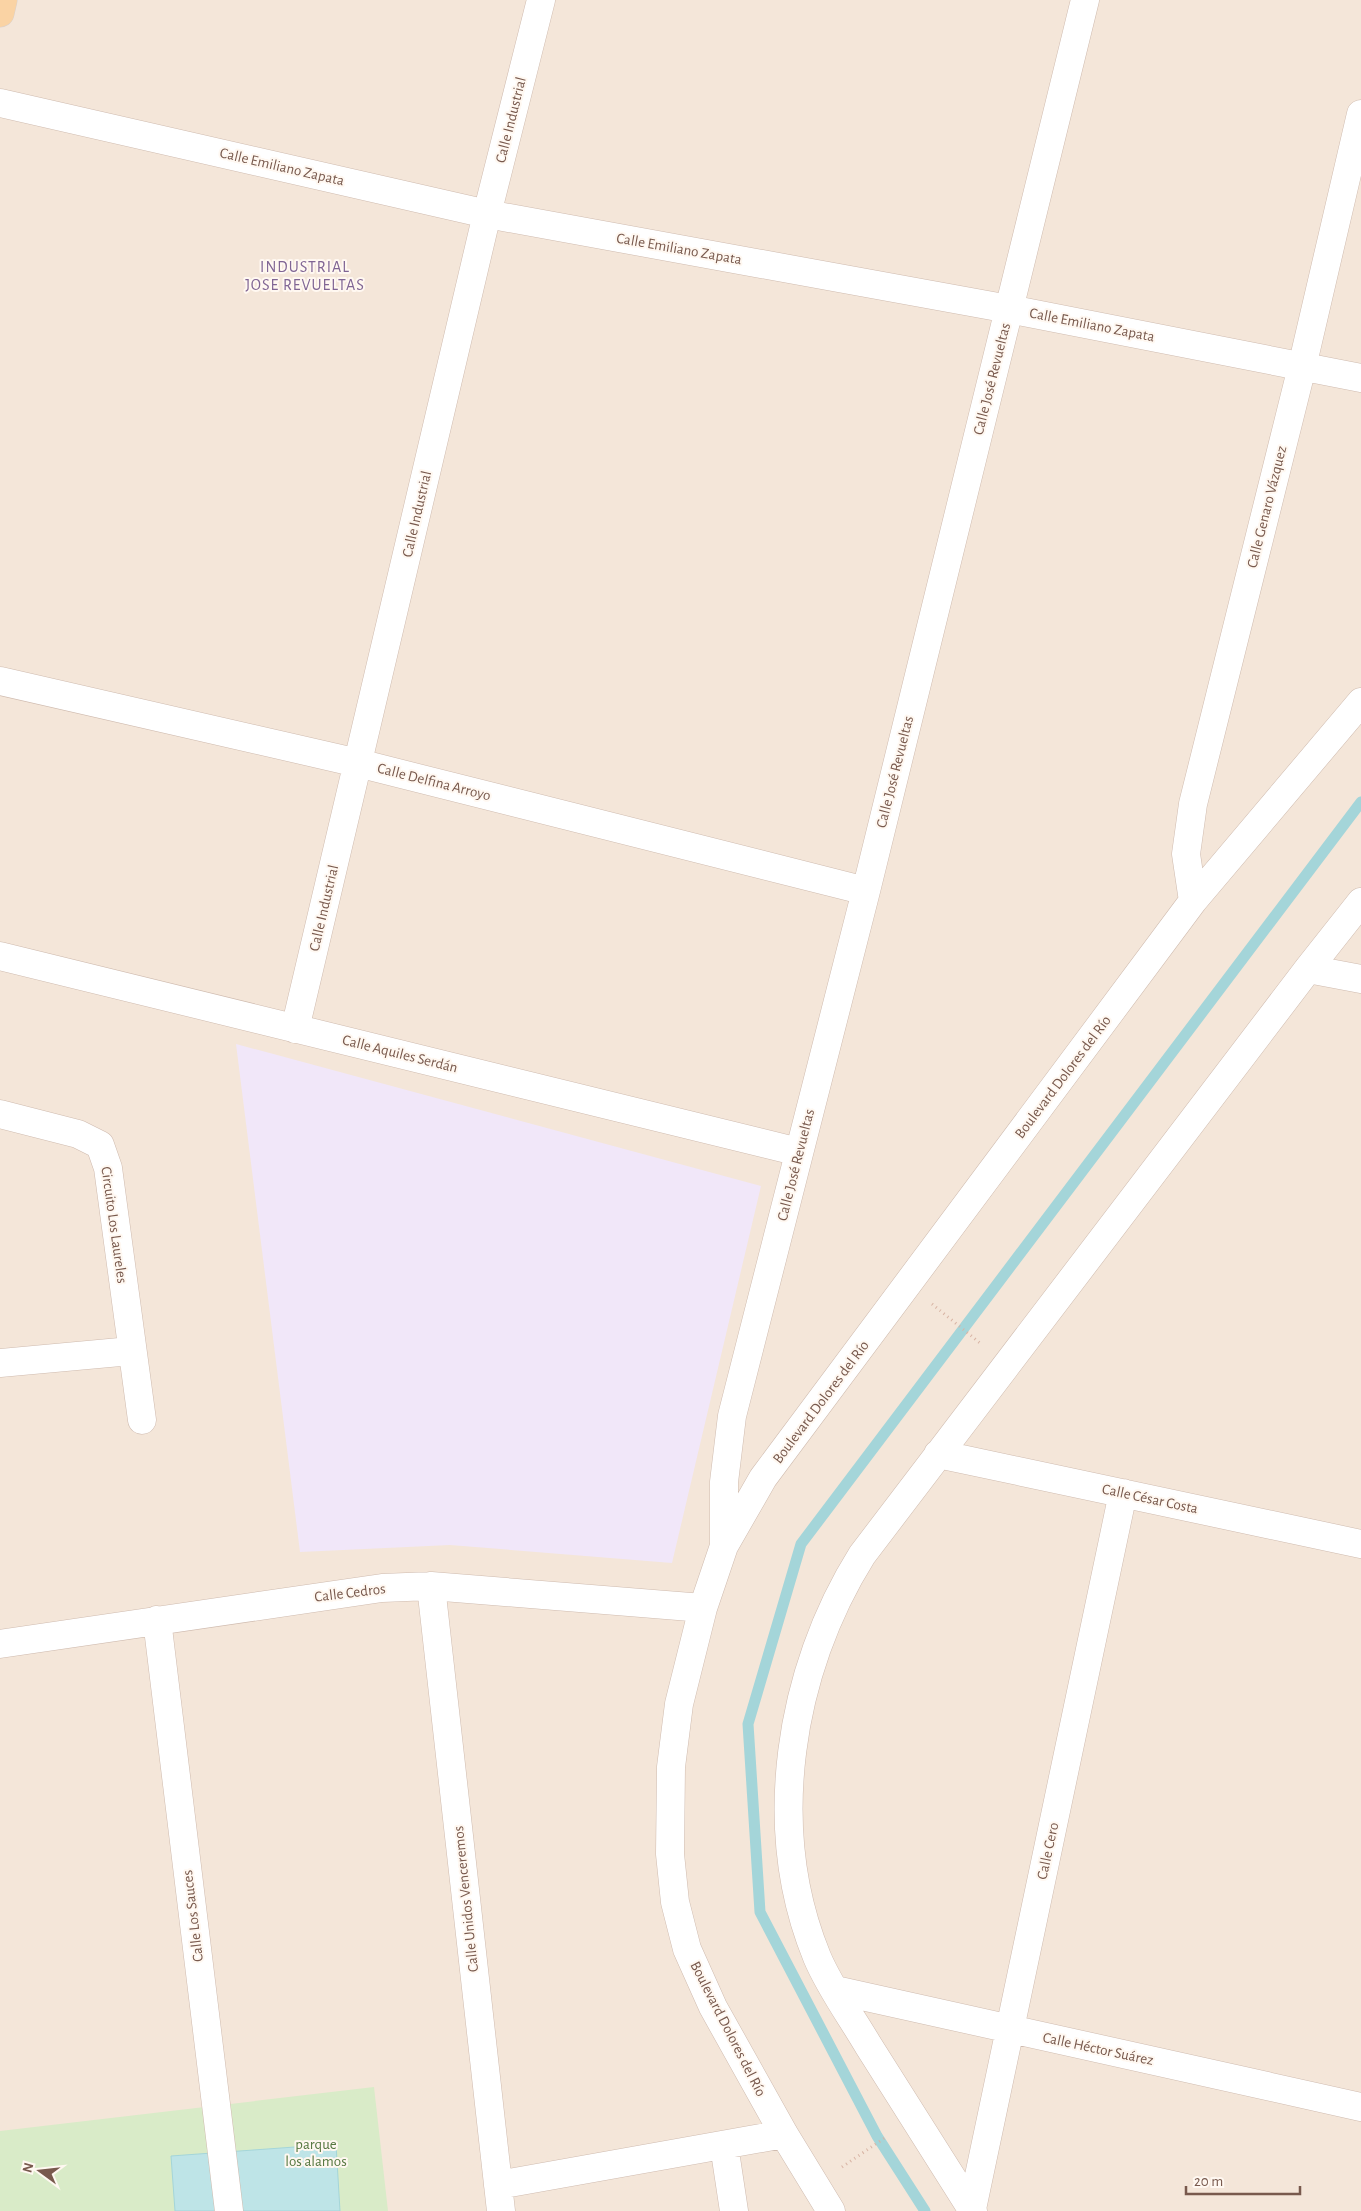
<svg xmlns="http://www.w3.org/2000/svg" width="1361" height="2211" viewBox="0 0 1361 2211" font-family="'Alegreya Sans',sans-serif">
	<style>
		.residential { fill: #f4e6d9 }
		.education { fill: #f1e7f9 }
		.green { fill: #d9ebc8 }
		.water { fill: #bee4e7; stroke: #a4d5d9 }
		.lines { fill: none; stroke-linecap: round; stroke-linejoin: round }
		.stream { stroke: #a4d5d9; stroke-width: 11 }
		.minor-casing { stroke: #cfbbaf; stroke-width: 29 }
		.major-casing { stroke: #d9d1cd; stroke-width: 29 }
		.path { stroke: #d8b4a4; stroke-width: 3; stroke-dasharray: 1 4; stroke-linecap: butt }
		.minor { stroke: #fff; stroke-width: 28 }
		.major { stroke: #fad3a4; stroke-width: 28 }
		.labels { text-anchor: middle; dominant-baseline: central; stroke-width: 4; stroke-linejoin: round; paint-order: stroke }
		.street-label { font-size: 15px; fill: #78594d; stroke: #fff8f1 }
		.park-label { font-size: 15px; fill: #567841; stroke: #fff8f1 }
		.neighbourhood-label { font-size: 16px; letter-spacing: 1px; fill: #806594; stroke: #fff8f1 }
	</style>
	<rect width="100%" height="100%" fill="#fdf4ea"/>
	<path class="residential" d="M0 0H1361V2211H0Z"/>
	<path class="education" d="M236 1044 761 1186 672 1563 450 1545 300 1552Z"/>
	<path class="green" d="M374 2087 388 2211H0V2131Z"/>
	<path class="water" d="M336 2144 340 2211H175L171 2156Z"/>
	<g class="lines">
		<path class="stream" d="M925 2211 877 2136 760 1912 748 1724 801 1544 1361 802"/>
		<g class="minor-casing">
			<path id="minor" d="M0 103 487 214 1009 309 1361 378
				M0 681 358 763 866 891
				M1193 901 1186 854 1193 804 1302 367 1361 114
				M0 956 799 1152
				M1308 969 1361 979
				M295 1029 487 214 541 0
				M0 1114 78 1134 100 1145 108 1168 142 1420
				M0 1363 131 1351
				M938 1454 1361 1544
				M724 1545V1482L732 1416 866 891 1085 0
				M431 1586 501 2211
				M157 1620 229 2211
				M0 1644 382 1588 431 1586 703 1608
				M835 1990 1361 2107
				M724 2145 734 2211
				M498 2185 784 2134
				M972 2209 1123 1493
				M831 2211 784 2134 713 2007 687 1949 675 1902 670 1854 671 1767 679 1704 703 1608 724 1546 763 1478 1193 901 1361 702
				M973 2211C938 2156 903 2101 868 2045 851 2016 830 1988 817 1957 764 1828 789 1671 862 1555L1308 969 1361 902"/>
		</g>
		<g class="major-casing">
			<path id="major" d="M0 13 3 0"/>
		</g>
		<path class="path" d="M932 1304 980 1343
			M842 2167 886 2137"/>
		<use href="#minor" class="minor"/>
		<use href="#major" class="major"/>
	</g>
	<g class="labels">
		<g class="street-label">
			<text transform="translate(511 120) rotate(-76)">Calle Industrial</text>
			<text transform="translate(282 167) rotate(13)">Calle Emiliano Zapata</text>
			<text transform="translate(679 249) rotate(10)">Calle Emiliano Zapata</text>
			<text transform="translate(1092 325) rotate(11)">Calle Emiliano Zapata</text>
			<text transform="translate(992 379) rotate(-76)">Calle José Revueltas</text>
			<text transform="translate(1267 507) rotate(-76)">Calle Genaro Vázquez</text>
			<text transform="translate(417 514) rotate(-77)">Calle Industrial</text>
			<text transform="translate(895 772) rotate(-76)">Calle José Revueltas</text>
			<text transform="translate(434 782) rotate(14)">Calle Delfina Arroyo</text>
			<text transform="translate(324 908) rotate(-77)">Calle Industrial</text>
			<text transform="translate(400 1054) rotate(14)">Calle Aquiles Serdán</text>
			<text transform="translate(1063 1077) rotate(-53)">Boulevard Dolores del Río</text>
			<text transform="translate(796 1165) rotate(-76)">Calle José Revueltas</text>
			<text transform="translate(114 1225) rotate(82)">Circuito Los Laureles</text>
			<text transform="translate(821 1402) rotate(-53)">Boulevard Dolores del Río</text>
			<text transform="translate(1150 1499) rotate(12)">Calle César Costa</text>
			<text transform="translate(350 1593) rotate(-7)">Calle Cedros</text>
			<text transform="translate(1048 1851) rotate(-78)">Calle Cero</text>
			<text transform="translate(466 1899) rotate(-96)">Calle Unidos Venceremos</text>
			<text transform="translate(193 1916) rotate(-97)">Calle Los Sauces</text>
			<text transform="translate(728 2029) rotate(63)">Boulevard Dolores del Río</text>
			<text transform="translate(1098 2049) rotate(12)">Calle Héctor Suárez</text>
		</g>
		<g class="park-label">
			<text x="316" y="2144">parque<tspan x="316" dy="17">los alamos</tspan></text>
		</g>
		<g class="neighbourhood-label">
			<text x="305" y="267">INDUSTRIAL<tspan x="305" dy="18">JOSE REVUELTAS</tspan></text>
		</g>
	</g>
	<g transform="translate(40 2171) rotate(285)" stroke="#fff8f1" stroke-width="4" paint-order="stroke">
	<path d="M0-4L9 19L0 12L-9 19Z" fill="#78594d"/>
	<text y="-8" font-size="14" font-weight="bold" text-anchor="middle" fill="#78594d">N</text>
	</g>
	<path d="M1186 2186v8h114v-8" fill="none" stroke="#78594d" stroke-width="2.5"/>
	<text x="1194" y="2186" font-size="15" fill="#78594d" stroke="#fff8f1" stroke-width="4" paint-order="stroke">20 m</text>
</svg>
